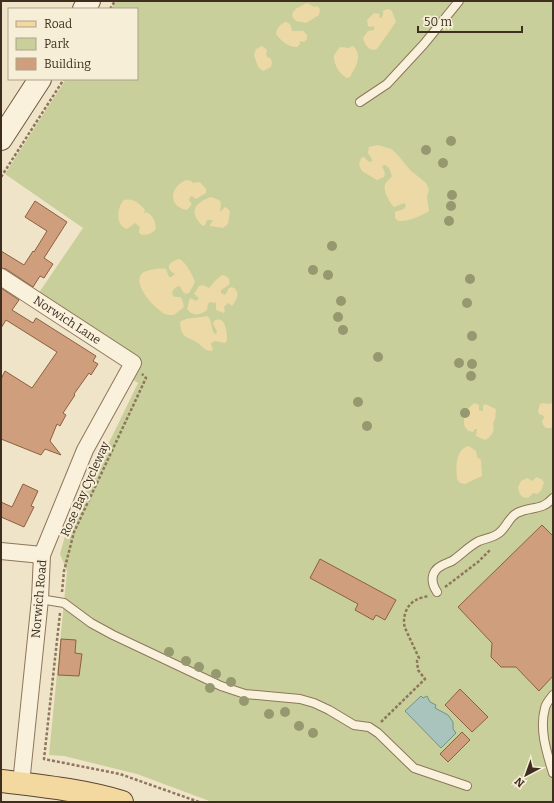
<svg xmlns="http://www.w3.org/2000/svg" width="554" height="803" viewBox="0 0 554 803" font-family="Bitter,serif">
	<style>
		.green { fill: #c9cf9b }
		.sand { fill: #ecd9a5 }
		.water { fill: #a9c4bc; stroke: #6f938a }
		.building { fill: #cf9f7d; stroke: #8d5f41 }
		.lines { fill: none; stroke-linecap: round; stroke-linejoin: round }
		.lane-casing { stroke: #8d765c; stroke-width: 10 }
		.street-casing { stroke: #8d765c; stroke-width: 18 }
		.secondary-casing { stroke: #6f573f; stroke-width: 24 }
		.primary-casing { stroke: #5b4430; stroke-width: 24 }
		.path { stroke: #8d765c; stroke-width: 2.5; stroke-dasharray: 3 2; stroke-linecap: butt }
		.lane { stroke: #faf1dc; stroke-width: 8 }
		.street { stroke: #faf1dc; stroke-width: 16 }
		.secondary { stroke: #faf1dc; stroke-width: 22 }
		.primary { stroke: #f3d9a0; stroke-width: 22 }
		.tree { fill: #96986f }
		.labels { text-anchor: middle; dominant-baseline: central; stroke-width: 4; stroke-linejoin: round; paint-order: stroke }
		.street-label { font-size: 12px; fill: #3d2e20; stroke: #f7eed8 }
	</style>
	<rect width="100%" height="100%" fill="#f0e4c8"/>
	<path class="green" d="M117 1H553V802H212L137 774 64 756 49 755 67 571 60 554 67 529 138 383 127 376 139 362 36 297 83 228 5 174 66 79H137V9H111Z"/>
	<path class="sand" d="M307 3 314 7 317 6 320 9 319 15 306 23 296 21 292 16 293 12 297 8Z
		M389 9 392 11 396 22 377 49C369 52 365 45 363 38L368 31 374 30V26L371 27 368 26 367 20 374 13 380 14 379 17 381 18 383 15V11L384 10Z
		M286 22 290 24 292 31H303L307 35V39L304 42 300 41V44L297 47C288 47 281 41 276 34 277 28 280 24 286 22Z
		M262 46 267 50 266 54 267 57 270 58 272 61 271 67 263 71 258 67 254 55 256 49Z
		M352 46 354 47C363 56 355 68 350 77L347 78C339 74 333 63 334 55L340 47 349 48Z
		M378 145 391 149 397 154 410 170 426 183 429 189 427 197 429 211C421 216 407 222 398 221L395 218V212C399 210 405 210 406 205L404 203 394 207C389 202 383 191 385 184 387 181 390 179 392 176L389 168 385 165 382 166 385 173 384 177 377 180 362 171 359 165 361 158 364 157 369 162 373 161 368 153 369 147Z
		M186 180 191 181 193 183 200 182 206 189V193L196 199 192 196 190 197 189 200 192 204 187 210C167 206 170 187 186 180Z
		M211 197 219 200 221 203 220 212 225 207 227 208 230 211 228 224 223 228 210 226V224L213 221 212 220H207L205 225 203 226C199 223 197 220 195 215 192 205 203 200 211 197Z
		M124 200C133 198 139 203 145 210L144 214 146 212C154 216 155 221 156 229 151 234 147 236 140 234L139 232 140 227 135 223 127 229C115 226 117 207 124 200Z
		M179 259C185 261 193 275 195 282L189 293 186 294 183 292 180 286C176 286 174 289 172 292L173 296 176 297H180L182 299 184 307 174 315C171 315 167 315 165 314 152 307 124 275 150 270 156 269 160 268 166 269L169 277H171L175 274C174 273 171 272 170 270 166 265 174 260 179 259Z
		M222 275C228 276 231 279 229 285L221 290V293L225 295 229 288 232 287C242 292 236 300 232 306L228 303 224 307 225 312 224 313 216 310V303L210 302 208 304 207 310C201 315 193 317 187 309L190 298 196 301 199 298 194 294 199 286 203 285 209 288 215 281Z
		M207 316C213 320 210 329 215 334H216L217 331 213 324 214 321C226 314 227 333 227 341L225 343 215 341 211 343V345L213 349 212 351C205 351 203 347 198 343 187 336 181 339 180 322 188 316 197 319 207 316Z
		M475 403 479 405V410L481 411H483V406L485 404 496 409 495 419 493 423C495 430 492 437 485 440L476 436 477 429H475L473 432C457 430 465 407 475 403Z
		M544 403 548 404 553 403V426L551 428H546L543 425 542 421 544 418V416L539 414 538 411 540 404Z
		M469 446 476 451 477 457 481 460 482 476 465 484 460 483 457 479C456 468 455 449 469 446Z
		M536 477 541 479 544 482 542 489 538 494 533 493 528 498C521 498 519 494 518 487L521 481 527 478 533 481Z"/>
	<path class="water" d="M421 696 423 698 427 696 430 702 436 705 435 708 448 715 453 722V729L456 733 441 748 405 711Z"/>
	<path class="building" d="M35 201 67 222 44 258 53 264 44 278 40 276 33 287 6 269 1 268V251L24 265 33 251 34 252 47 231 25 217Z
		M1 288 19 300 12 310 33 323 36 318 96 356 93 361 98 364 91 375 89 373 74 394 75 395 63 413 66 415 60 426 57 424 50 441 61 455 45 449 41 455 1 439V379L5 371 32 388 57 352 6 320 1 328Z
		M23 484 38 491 31 506 34 507 24 527 1 517V502L12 507Z
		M542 525 553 536V676L539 691 516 667H501L491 657 492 643 458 607Z
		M320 559 396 600 385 620 376 615 373 620 355 610 358 604 310 578Z
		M61 639 76 640 75 653 82 654 79 676 58 675Z
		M460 689 488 717 472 732 445 705Z
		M462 732 470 740 448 762 440 754Z"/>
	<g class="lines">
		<g class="lane-casing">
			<path id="lane" d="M360 102 387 84 424 44 459 1
				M437 592C431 583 430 572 441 566 444 564 448 563 452 561 461 555 469 546 479 541 486 538 493 538 499 533 506 528 509 517 517 513 531 506 542 511 553 498
				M40 599 64 603 91 623 113 635 221 686 245 694 300 699 314 703 329 710 354 725 369 727 378 733 414 768 467 786
				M553 695C550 699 546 703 545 708 539 730 547 753 553 773"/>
		</g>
		<g class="street-casing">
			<g id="street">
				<path id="s1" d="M1 277 133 363 85 450 42 555 40 599 21 784"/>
				<path d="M1 551 42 555"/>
			</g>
		</g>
		<g class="secondary-casing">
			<path id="secondary" d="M84 9 89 1
				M1 139 40 79"/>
		</g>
		<g class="primary-casing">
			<path id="primary" d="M1 781C41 786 83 790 122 802"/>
		</g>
		<path class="path" d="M110 9 115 1
			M1 177 64 79
			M445 587 478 562 490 550
			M62 592 64 571 74 532 146 378 142 374
			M60 613 44 759 120 774 199 802
			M381 722 425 679 418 670 417 661 419 658 405 628C402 618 406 605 416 600 419 598 424 597 428 596"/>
		<use href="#lane" class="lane"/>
		<use href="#street" class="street"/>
		<use href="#secondary" class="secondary"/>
		<use href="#primary" class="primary"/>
	</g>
	<g class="tree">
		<circle cx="451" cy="141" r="5"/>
		<circle cx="426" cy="150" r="5"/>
		<circle cx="443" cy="163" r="5"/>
		<circle cx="452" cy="195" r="5"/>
		<circle cx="451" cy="206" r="5"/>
		<circle cx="449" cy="221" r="5"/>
		<circle cx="332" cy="246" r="5"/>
		<circle cx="313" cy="270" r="5"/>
		<circle cx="328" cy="275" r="5"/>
		<circle cx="470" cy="279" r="5"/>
		<circle cx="341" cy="301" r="5"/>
		<circle cx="467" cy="303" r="5"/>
		<circle cx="338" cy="317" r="5"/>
		<circle cx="343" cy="330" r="5"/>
		<circle cx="472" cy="336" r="5"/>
		<circle cx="378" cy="357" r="5"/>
		<circle cx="459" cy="363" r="5"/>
		<circle cx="472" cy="364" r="5"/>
		<circle cx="471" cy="376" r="5"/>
		<circle cx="358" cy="402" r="5"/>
		<circle cx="465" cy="413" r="5"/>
		<circle cx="367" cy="426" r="5"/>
		<circle cx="169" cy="652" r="5"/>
		<circle cx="186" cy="661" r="5"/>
		<circle cx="199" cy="667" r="5"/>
		<circle cx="216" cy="674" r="5"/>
		<circle cx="231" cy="682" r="5"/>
		<circle cx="210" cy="688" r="5"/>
		<circle cx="244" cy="701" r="5"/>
		<circle cx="285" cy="712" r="5"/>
		<circle cx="269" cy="714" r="5"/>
		<circle cx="299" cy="726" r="5"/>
		<circle cx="313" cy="733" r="5"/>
	</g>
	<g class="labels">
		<g class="street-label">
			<text stroke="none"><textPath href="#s1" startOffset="79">Norwich Lane</textPath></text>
			<text transform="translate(85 489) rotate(-66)">Rose Bay Cycleway</text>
			<text transform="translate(39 599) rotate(-85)">Norwich Road</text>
		</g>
	</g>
	<rect width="554" height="803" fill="none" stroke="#3d2e20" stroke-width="4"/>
	<rect x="8" y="8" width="130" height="72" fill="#f7eed8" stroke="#ada18e"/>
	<rect x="16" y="21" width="20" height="6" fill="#f3d9a0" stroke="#ada18e"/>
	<text x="44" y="28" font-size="12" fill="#3d2e20">Road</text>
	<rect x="16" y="38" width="20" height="12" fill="#c9cf9b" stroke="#ada18e"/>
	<text x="44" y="48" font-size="12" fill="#3d2e20">Park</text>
	<rect x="16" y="58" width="20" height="12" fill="#cf9f7d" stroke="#ada18e"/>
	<text x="44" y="68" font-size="12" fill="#3d2e20">Building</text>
	<g transform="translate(526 775) rotate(221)" stroke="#f7eed8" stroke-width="3" paint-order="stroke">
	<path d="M0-3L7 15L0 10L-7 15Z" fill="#3d2e20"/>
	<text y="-6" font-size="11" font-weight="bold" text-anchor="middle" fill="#3d2e20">N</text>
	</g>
	<path d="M418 26v6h104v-6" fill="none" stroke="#3d2e20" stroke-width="2"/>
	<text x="424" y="26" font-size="12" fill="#3d2e20" stroke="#f7eed8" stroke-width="3" paint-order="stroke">50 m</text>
</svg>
